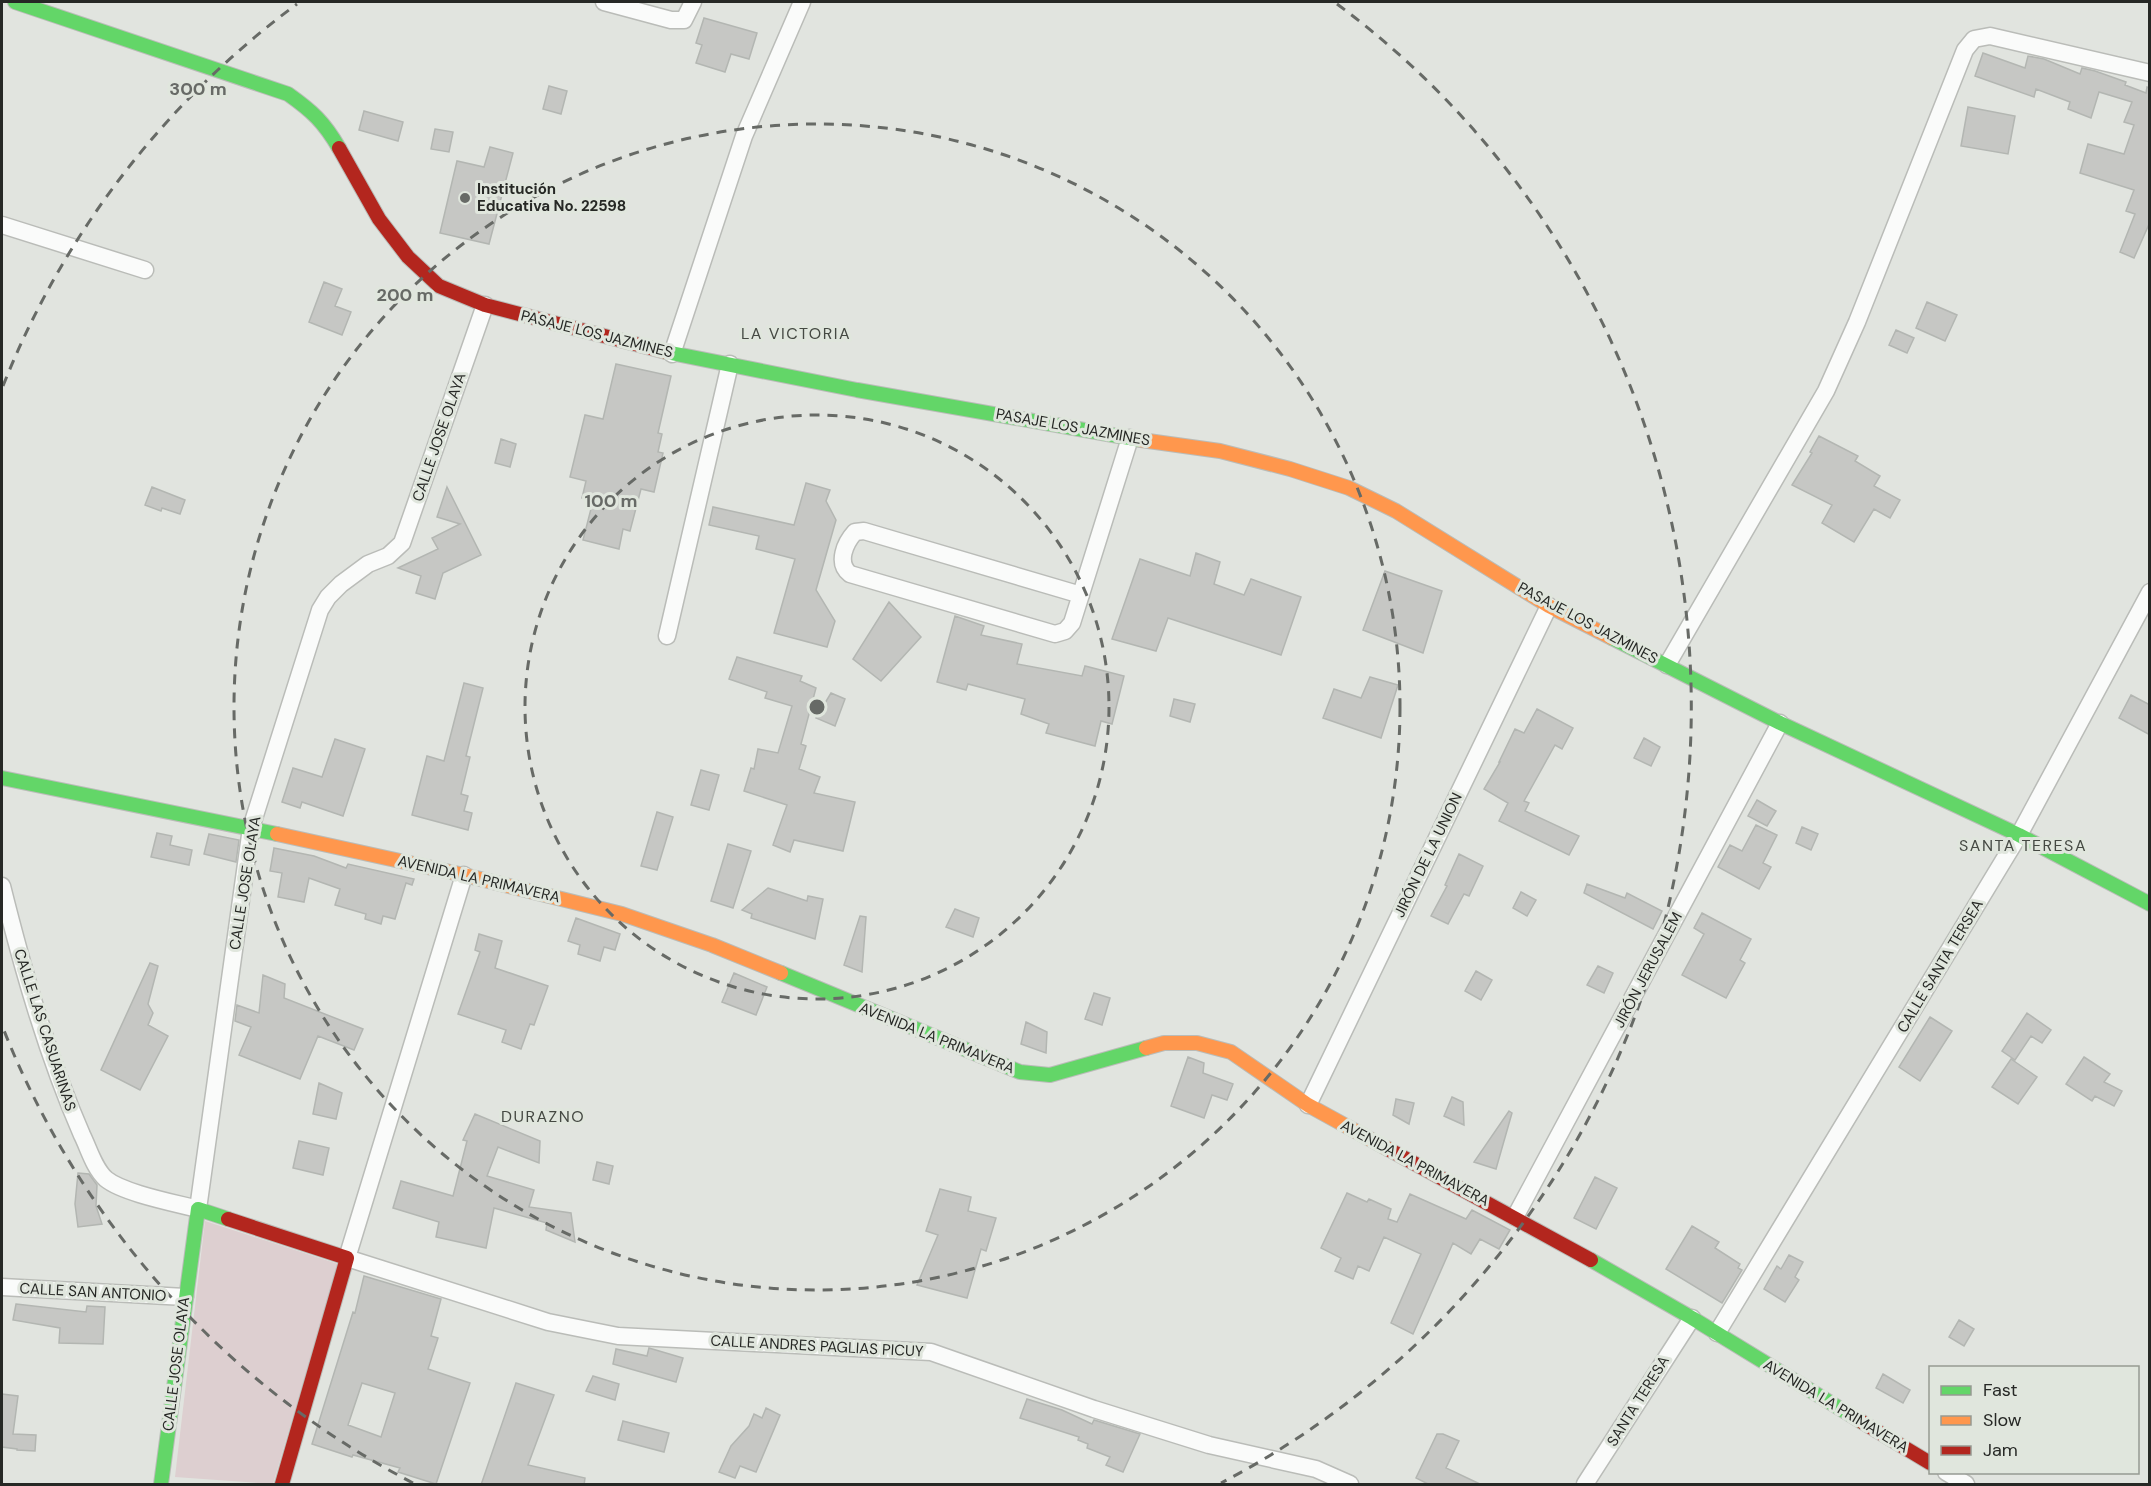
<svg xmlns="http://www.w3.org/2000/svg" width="2151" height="1486" viewBox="0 0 2151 1486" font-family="'DM Sans',sans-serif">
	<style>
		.green { fill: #ddcfd0 }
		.building { fill: #c6c7c4; stroke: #b3b6b2; stroke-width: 1.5; fill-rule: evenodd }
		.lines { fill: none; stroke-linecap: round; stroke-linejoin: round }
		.street-casing { stroke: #babcb8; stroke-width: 19 }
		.fast-casing { stroke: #babcb8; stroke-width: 16 }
		.slow-casing { stroke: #babcb8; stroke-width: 16 }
		.jam-casing { stroke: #babcb8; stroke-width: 16 }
		.street { stroke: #fafbfa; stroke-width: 16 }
		.fast { stroke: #63d668; stroke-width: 14 }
		.slow { stroke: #ff974d; stroke-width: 14 }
		.jam { stroke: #b3261e; stroke-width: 14 }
		.ring { fill: none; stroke: #676a66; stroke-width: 3; stroke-dasharray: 10 8 }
		.poi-dot { fill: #676a66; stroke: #e0e6dd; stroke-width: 2 }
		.labels { text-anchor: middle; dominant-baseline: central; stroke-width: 6; stroke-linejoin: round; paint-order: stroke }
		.poi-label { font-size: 15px; font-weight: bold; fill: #262825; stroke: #e0e6dd; text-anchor: start }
		.street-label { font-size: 15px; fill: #262825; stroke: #e0e6dd }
		.neighbourhood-label { font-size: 16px; letter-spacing: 1.5px; fill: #454943; stroke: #e0e6dd }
		.centre { fill: #676a66; stroke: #e0e6dd; stroke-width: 3 }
		.ring-label { font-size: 18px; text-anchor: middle; font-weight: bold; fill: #676a66; stroke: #e0e6dd; stroke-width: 6; stroke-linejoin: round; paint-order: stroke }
	</style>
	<rect width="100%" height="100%" fill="#e1e4df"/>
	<path class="green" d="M205 1221 338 1264 273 1484 175 1477Z"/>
	<path class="building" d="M704 18 757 33 749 59 731 54 725 72 696 63 702 45 696 43Z
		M1983 53 2025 68 2028 56 2044 59 2080 74 2082 68 2095 71 2126 82 2125 85 2146 93 2147 87 2150 88V222L2134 258 2120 252 2135 214 2126 211 2134 190 2080 173 2088 144 2124 154 2134 125 2124 122 2132 102 2099 92 2091 118 2068 109 2070 102 2036 89 2034 97 1975 76Z
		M549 86 567 91 561 114 543 109Z
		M1968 107 2015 116 2008 154 1961 146Z
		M364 111 403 122 398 141 359 130Z
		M435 129 453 132 449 152 431 149Z
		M490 147 513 153 489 244 440 233 457 161 484 167Z
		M324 282 342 289 335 306 351 312 342 335 309 322Z
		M1927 302 1957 315 1945 341 1916 328Z
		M1896 330 1914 338 1907 353 1889 345Z
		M616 364 671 376 658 433 662 434 658 452 663 453 654 492 641 489 630 531 623 529 619 549 583 540 593 501 582 498 586 481 570 477 585 415 603 419Z
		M1819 436 1858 456 1855 461 1880 476 1874 486 1900 500 1890 518 1874 509 1854 542 1822 523 1832 505 1792 485 1812 453 1810 452Z
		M501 439 516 444 510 467 495 463Z
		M806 483 830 490 826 501 836 520 816 590 835 621 827 647 774 633 795 559 756 549 759 536 709 525 713 507 794 525Z
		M152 487 185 500 180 514 162 508 161 511 145 505Z
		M447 487 481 555 443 573 435 599 416 593 421 576 398 568 438 549 432 538 460 524 437 517Z
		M1196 553 1220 562 1214 584 1244 595 1251 579 1301 597 1281 655 1168 618 1156 651 1112 639 1140 559 1190 576Z
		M1385 571 1442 591 1423 653 1363 630Z
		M889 602 921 637 881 681 853 659Z
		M955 616 984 626 981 635 1022 644 1017 664 1082 676 1085 666 1124 676 1112 724 1101 721 1095 746 1046 733 1049 724 1021 714 1025 699 968 684 966 690 937 682Z
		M737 657 802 676 800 681 816 688 801 744 806 746 799 769 820 777 814 793 855 802 843 851 794 840 790 852 773 845 787 805 744 791 751 768 754 769 758 749 778 753 792 706 765 698 767 692 729 679Z
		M1370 677 1398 685 1381 738 1323 718 1334 689 1361 698Z
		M464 683 483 688 466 756 470 757 461 794 468 796 464 811 472 813 468 830 412 815 427 756 444 761Z
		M831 693 845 699 835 726 816 718Z
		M2131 695 2150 705V735L2119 718Z
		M1174 699 1195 704 1190 722 1170 716Z
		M1537 709 1573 728 1562 749 1555 745 1524 801 1529 803 1525 811 1579 836 1569 855 1499 821 1508 803 1484 789 1500 762H1499L1515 729 1524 733Z
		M1644 738 1660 747 1651 766 1634 758Z
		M335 739 365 749 343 816 302 802 300 808 282 802 293 768 322 777Z
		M701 770 719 775 709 810 691 805Z
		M1757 800 1776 811 1767 826 1748 816Z
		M657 812 673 817 657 870 641 866Z
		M1756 825 1777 835 1763 863 1771 867 1759 889 1718 867 1730 845 1742 851Z
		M1802 827 1818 834 1811 850 1796 843Z
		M157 833 172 836 170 845 192 850 189 865 151 857Z
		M209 834 239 840 236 862 204 854Z
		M728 844 751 851 733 908 711 901Z
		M274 848 314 856 346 868 348 864 414 879 412 885 406 883 395 919 383 916 381 924 365 919 366 914 335 905 340 889 309 878 304 902 278 897 282 873 270 871Z
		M1459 854 1483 866 1469 896 1464 894 1448 924 1431 916 1447 886 1445 885Z
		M1587 884 1625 898 1627 893 1662 911 1653 929 1584 893Z
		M768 888 807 901 808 896 823 899 815 939 751 918 752 914 742 910Z
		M1521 892 1536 900 1527 916 1513 908Z
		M955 909 979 918 973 937 946 927Z
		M1702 913 1751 939 1740 960 1745 963 1726 998 1682 975 1704 934 1694 928Z
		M860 916 866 917 862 972 844 965Z
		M576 918 620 934 615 950 604 947 600 961 578 954 580 945 568 941Z
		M479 934 502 941 495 968 548 986 534 1025 530 1024 521 1049 502 1042 506 1030 458 1014 480 952 475 950Z
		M150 963 158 966 148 1004 153 1013 148 1025 168 1036 140 1090 101 1070Z
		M1598 966 1613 973 1604 993 1587 985Z
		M1476 971 1492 980 1481 1000 1465 991Z
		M734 973 767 987 756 1015 722 1002Z
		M263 975 285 984 284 998 363 1029 354 1050 318 1036 300 1079 239 1055 251 1027 235 1021 237 1005 259 1013Z
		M1094 993 1110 998 1102 1025 1085 1019Z
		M2027 1013 2051 1030 2042 1043 2031 1036 2015 1060 2002 1051Z
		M1930 1017 1952 1031 1920 1081 1899 1067Z
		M1026 1022 1047 1032 1046 1053 1021 1044Z
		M1188 1057 1204 1063 1203 1073 1233 1084 1227 1100 1212 1095 1204 1118 1171 1106Z
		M2084 1057 2110 1074 2104 1082 2122 1091 2114 1106 2095 1096 2092 1101 2066 1084Z
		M2011 1059 2037 1077 2018 1104 1992 1087Z
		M319 1083 342 1093 336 1119 313 1114Z
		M1452 1097 1463 1102 1464 1125 1444 1116Z
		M1396 1099 1414 1103 1409 1124 1393 1115Z
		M1509 1111 1512 1113 1496 1169 1474 1162Z
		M475 1114 540 1141 539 1163 498 1147 487 1176 534 1190 529 1207 571 1213 575 1242 546 1230 547 1223 494 1208 486 1248 436 1237 439 1222 393 1208 401 1181 453 1196 467 1141 463 1140Z
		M299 1141 329 1148 323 1175 293 1168Z
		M597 1162 613 1166 609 1184 593 1180Z
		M78 1173 89 1174 97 1185 96 1206 102 1224 78 1227 75 1204Z
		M1595 1177 1617 1188 1596 1229 1574 1218Z
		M940 1189 971 1197 968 1211 996 1218 986 1251 981 1249 967 1298 917 1285 938 1235 926 1231Z
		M1347 1193 1367 1202 1369 1199 1391 1209 1388 1219 1397 1222 1410 1194 1466 1219 1472 1210 1510 1230 1499 1249 1480 1239 1471 1254 1453 1243 1413 1334 1391 1323 1421 1254 1384 1237 1369 1271 1358 1266 1353 1279 1335 1271 1341 1258 1321 1248Z
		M1692 1226 1719 1242 1715 1248 1740 1264 1738 1268 1742 1270 1722 1303 1666 1269Z
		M1789 1255 1803 1262 1795 1277 1799 1280 1785 1302 1764 1289 1777 1266 1781 1269Z
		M364 1276 441 1299 431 1336 438 1338 428 1369 470 1383 436 1484 398 1472 400 1468 353 1455 352 1457 312 1444 353 1312 355 1313ZM362 1383 395 1393 381 1437 348 1425Z
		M16 1304 86 1312 87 1306 105 1307 103 1344 59 1343 60 1328 13 1320Z
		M1959 1320 1974 1329 1964 1346 1949 1337Z
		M649 1348 683 1358 676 1382 613 1364 616 1349 647 1356Z
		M1883 1374 1910 1390 1903 1403 1876 1388Z
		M593 1376 619 1384 615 1400 586 1391Z
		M516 1383 554 1395 528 1465 585 1478 584 1485H481Z
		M2 1394 18 1396 13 1434 36 1435 35 1451 17 1450V1449L2 1447Z
		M1027 1399 1062 1410 1092 1424 1094 1420 1140 1434 1123 1472 1106 1465 1110 1457 1087 1448 1088 1444 1078 1440 1079 1437 1020 1418Z
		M766 1408 780 1415 756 1472 740 1466 735 1478 719 1472 731 1446 749 1426 754 1414 762 1418Z
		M623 1421 669 1433 664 1452 618 1440Z
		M1437 1434H1443L1459 1441 1446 1468 1482 1485H1430L1416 1478Z"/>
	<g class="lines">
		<g class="street-casing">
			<path id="street" d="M604 2 671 20H684L693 2
				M2 225 145 270
				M672 354 744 136 802 2
				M1081 595 864 531 855 532C845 543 836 563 850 574L1055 634 1065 631 1072 623 1130 438
				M667 636 730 364
				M1667 665 1826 391 1857 322 1965 50 1974 39 1990 36 2150 73
				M464 875 347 1258 548 1322 618 1336 931 1352 1094 1409 1209 1445 1316 1469 1350 1484
				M2 886C23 970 47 1055 82 1135 89 1149 94 1168 106 1179 123 1193 175 1203 198 1209L251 828 320 610 328 597 341 584 368 564 388 556 402 543 485 305
				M1308 1105 1549 606
				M1515 1217 1780 723
				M2 1287 185 1297
				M1717 1333 2019 835 2150 592
				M1946 1472 1966 1484
				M1585 1484 1692 1318"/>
		</g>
		<g class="fast-casing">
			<path id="fast" d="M15 2 288 94C312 111 324 122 339 148
				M666 352 857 390 1141 440
				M1612 638 1780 723 2019 835 2150 904
				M2 778 277 834
				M781 973 1020 1072 1050 1075 1146 1048
				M1591 1260 1692 1318 1862 1422
				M161 1484 198 1209 228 1219"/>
		</g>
		<g class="slow-casing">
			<path id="slow" d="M1141 440 1220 451 1290 469 1349 488 1396 511 1549 606 1612 638
				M277 834 464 875 622 914 712 945 781 973
				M1146 1048 1164 1043H1197L1231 1052 1308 1105 1388 1149"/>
		</g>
		<g class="jam-casing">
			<path id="jam" d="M339 148 379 219 408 257 439 286 485 305 666 352
				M1388 1149 1591 1260
				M228 1219 347 1258 282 1484
				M1862 1422 1930 1463"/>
		</g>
		<use href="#street" class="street"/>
		<use href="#fast" class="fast"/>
		<use href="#slow" class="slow"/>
		<use href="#jam" class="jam"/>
	</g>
	<g class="ring">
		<circle cx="817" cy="707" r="292"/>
		<circle cx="817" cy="707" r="583"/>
		<path d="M413 1483A875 875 0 0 1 3 1028M3 386A875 875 0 0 1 297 4M1337 4A875 875 0 0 1 1221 1483"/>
	</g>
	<circle class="poi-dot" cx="465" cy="198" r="6"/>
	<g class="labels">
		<g class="poi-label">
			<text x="477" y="189">Institución<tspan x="477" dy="17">Educativa No. 22598</tspan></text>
		</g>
		<g class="street-label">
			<text transform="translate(597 334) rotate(14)">PASAJE LOS JAZMINES</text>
			<text transform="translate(1073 427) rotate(10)">PASAJE LOS JAZMINES</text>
			<text transform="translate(439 437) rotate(-71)">CALLE JOSE OLAYA</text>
			<text transform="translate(1588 623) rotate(28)">PASAJE LOS JAZMINES</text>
			<text transform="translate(1428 855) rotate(-64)">JIRÓN DE LA UNION</text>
			<text transform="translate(479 879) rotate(13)">AVENIDA LA PRIMAVERA</text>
			<text transform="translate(245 883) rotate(-81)">CALLE JOSE OLAYA</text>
			<text transform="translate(1940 966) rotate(-59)">CALLE SANTA TERSEA</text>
			<text transform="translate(1648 970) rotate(-62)">JIRÓN JERUSALEM</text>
			<text transform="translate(45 1030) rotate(72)">CALLE LAS CASUARINAS</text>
			<text transform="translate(937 1038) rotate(22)">AVENIDA LA PRIMAVERA</text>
			<text transform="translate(1415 1163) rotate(28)">AVENIDA LA PRIMAVERA</text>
			<text transform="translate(93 1292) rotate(3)">CALLE SAN ANTONIO</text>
			<text transform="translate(817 1346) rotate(3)">CALLE ANDRES PAGLIAS PICUY</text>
			<text transform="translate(176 1364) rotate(-83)">CALLE JOSE OLAYA</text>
			<text transform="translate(1638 1401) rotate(-58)">SANTA TERESA</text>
			<text transform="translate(1836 1406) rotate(31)">AVENIDA LA PRIMAVERA</text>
		</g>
		<g class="neighbourhood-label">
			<text x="796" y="333">LA VICTORIA</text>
			<text x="2023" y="845">SANTA TERESA</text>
			<text x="543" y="1116">DURAZNO</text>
		</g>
	</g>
	<circle cx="817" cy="707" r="9" class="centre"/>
	<g class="ring-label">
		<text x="198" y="95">300 m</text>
		<text x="405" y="301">200 m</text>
		<text x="611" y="507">100 m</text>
	</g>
	<rect width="2151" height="1486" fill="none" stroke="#262825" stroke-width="6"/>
	<rect x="1929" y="1366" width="210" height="108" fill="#e0e6dd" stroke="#969a93" stroke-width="1.5"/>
	<rect x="1941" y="1386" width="30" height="9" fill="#63d668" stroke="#969a93" stroke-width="1.5"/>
	<text x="1983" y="1396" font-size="18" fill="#262825">Fast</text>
	<rect x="1941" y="1416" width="30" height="9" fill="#ff974d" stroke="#969a93" stroke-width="1.5"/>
	<text x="1983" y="1426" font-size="18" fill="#262825">Slow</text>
	<rect x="1941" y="1446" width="30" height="9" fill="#b3261e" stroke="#969a93" stroke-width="1.5"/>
	<text x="1983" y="1456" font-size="18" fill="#262825">Jam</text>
</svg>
